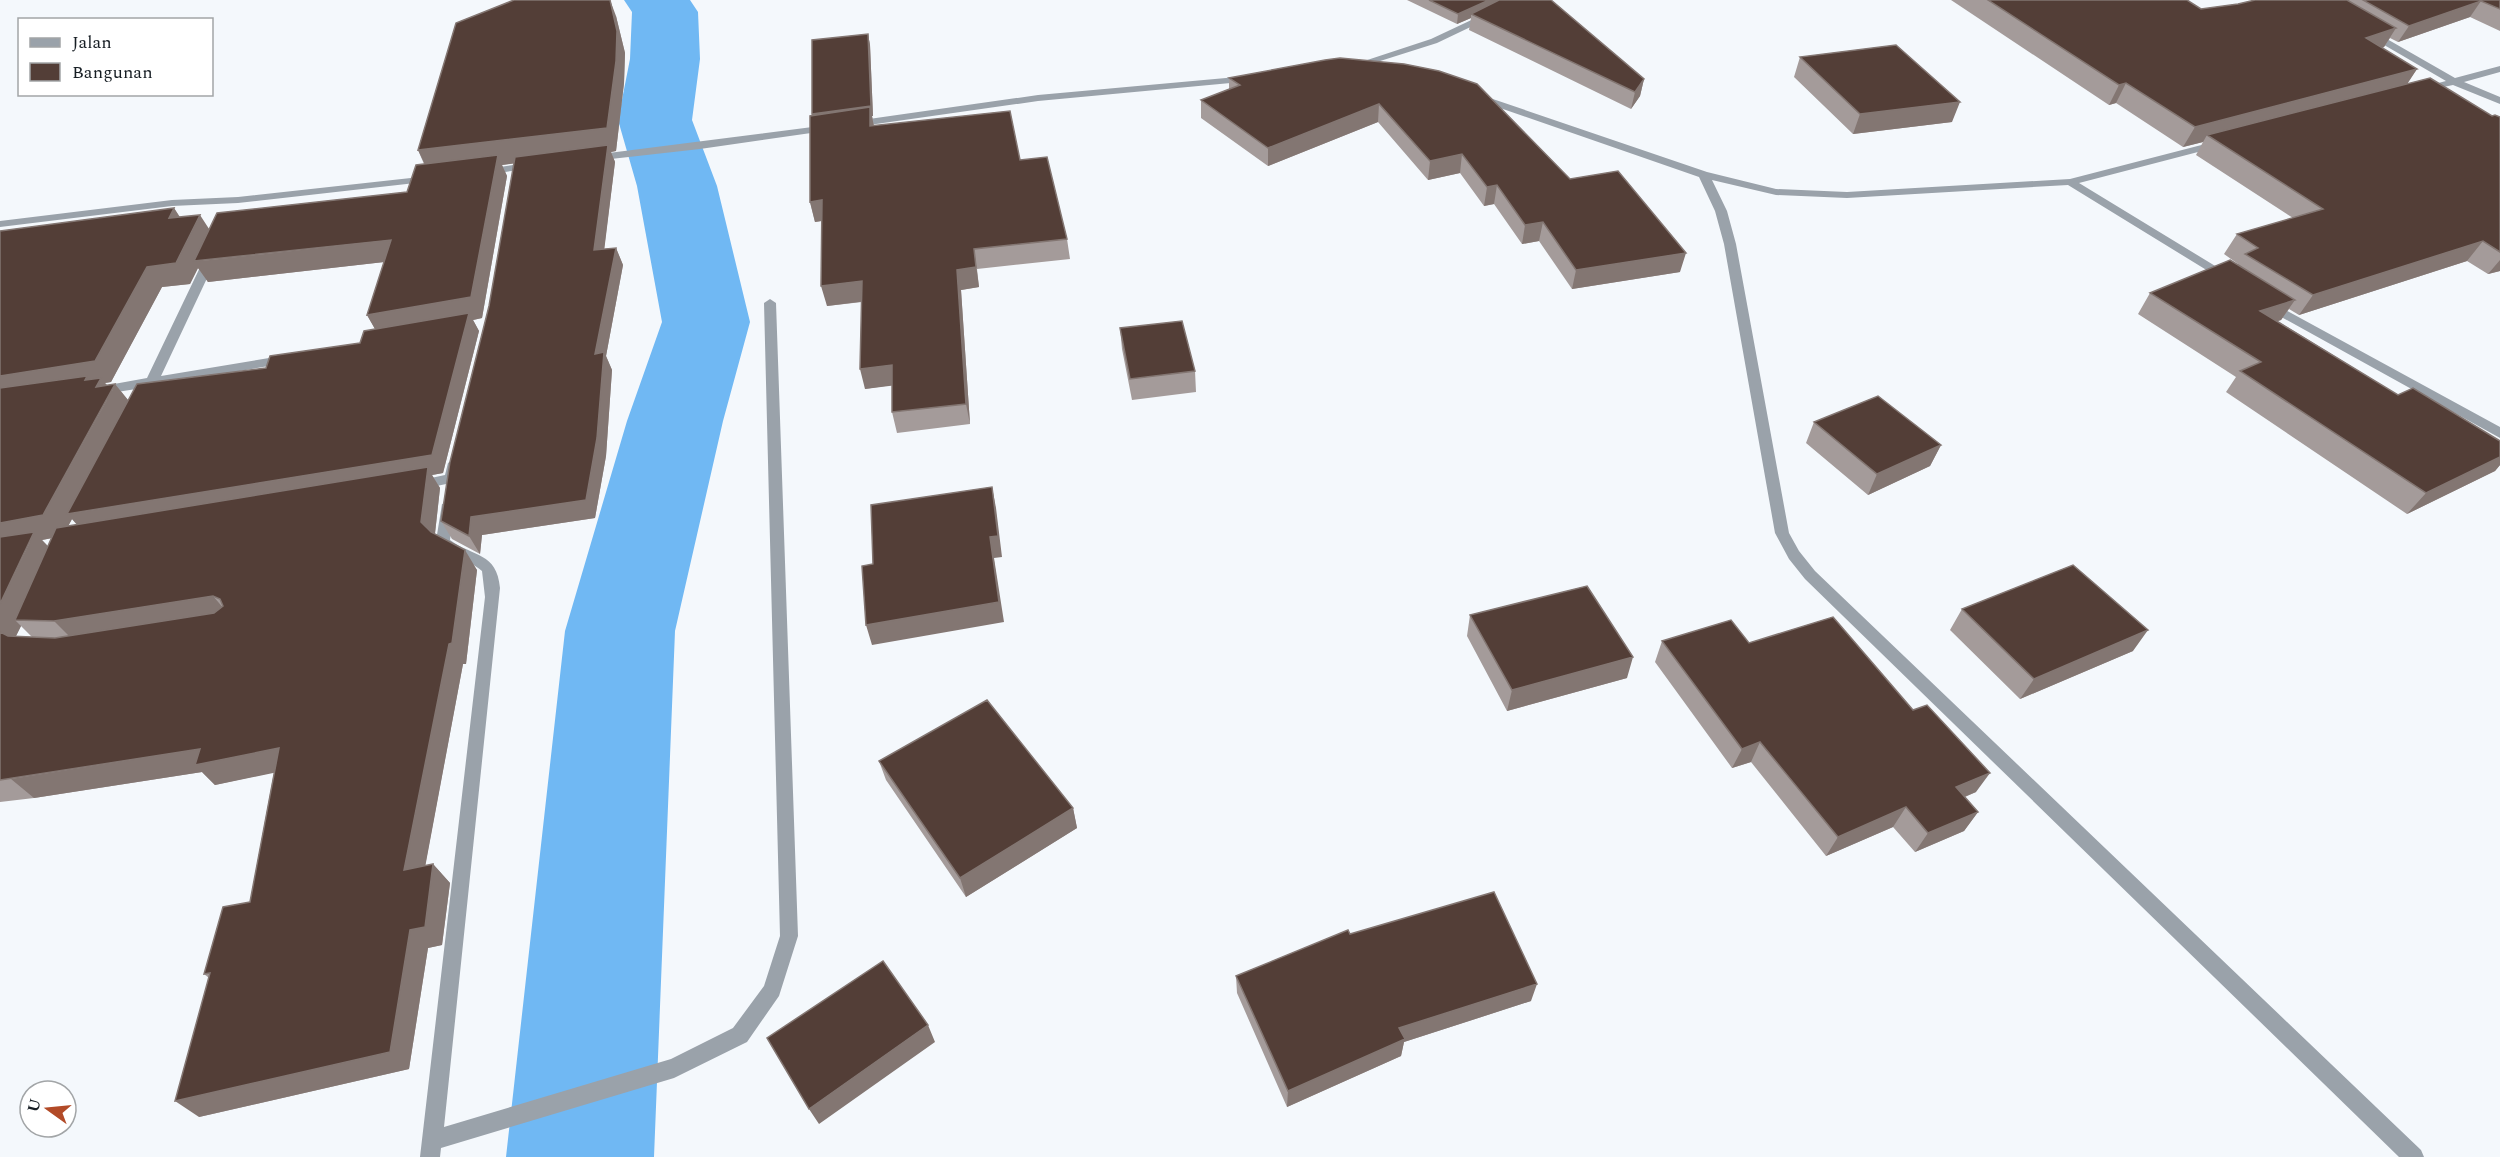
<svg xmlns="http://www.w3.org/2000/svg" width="2500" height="1157" viewBox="0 0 2500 1157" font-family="Spectral,serif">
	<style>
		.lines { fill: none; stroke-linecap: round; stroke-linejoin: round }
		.river { fill: #70b8f3; fill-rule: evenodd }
		.minor { fill: #9aa2aa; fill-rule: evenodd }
		.wall { fill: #a49b9a; fill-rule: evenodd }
		.shaded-wall { fill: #837672 }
		.building { fill: #533e37; stroke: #837672; stroke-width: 1.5 }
	</style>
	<rect width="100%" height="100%" fill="#f4f8fc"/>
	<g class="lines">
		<path class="river" d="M624 0H690L698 12 700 59 692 120 717 186 750 322 723 421 675 631 654 1157H506L565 631 627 421 662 322 637 186 618 120 630 59 632 12Z"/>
		<path class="minor" d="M1514 0H1527L1437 43 1355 69 1346 67 1431 39Z
			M2367 31H2373L2455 78 2500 66V72L2464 82 2500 97V104L2453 85 2419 92V88L2446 81 2367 35Z
			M1248 76 1253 79 1252 81 1038 101 855 127 850 124 855 121 1038 95Z
			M1478 94 1707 172 1776 189 1847 192 2070 179 2217 141 2221 142V146L2079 183 2230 275 2232 278 2226 282 2068 185 1847 198 1776 195 1712 180 1727 211 1736 244 1789 533 1799 551 1815 571 2421 1150 2424 1157H2399L1805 579 1789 559 1775 533 1724 244 1715 211 1699 177 1474 99V95Z
			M828 125 832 126V130L700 149 593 161 588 158 593 155Z
			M533 162 538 165 537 167 486 175 481 172 486 169Z
			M429 176 433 177V181L238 203 172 206 0 227V221L172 200 238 197Z
			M211 253 217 257 161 376 287 355 292 356 293 359 292 362 157 385 153 393H143V388L97 395 92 394 90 391 92 388 147 378 205 257Z
			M770 299 776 303 798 936 779 996 747 1042 674 1078 441 1148 440 1157H420L485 597 482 571C468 558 446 557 436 541L442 504 447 503 454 508 450 540C473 557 497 552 500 588L444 1127 671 1059 733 1028 764 986 780 936 764 303Z
			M2269 301 2500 427V438L2265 308 2263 305 2265 302Z
			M455 458 462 463 456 482 417 490 412 488 410 485 412 482 445 475 448 463Z"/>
	</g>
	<path class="wall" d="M1407 0H1551L1644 79 1640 96 1631 109 1469 30 1471 18 1457 24Z
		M1951 0H2187L2201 9 2238 4 2255 0H2500V31L2470 17 2398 42 2390 38 2384 47 2382 48 2417 69 2407 83 2492 116 2500 117V271L2488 274 2467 261 2299 315 2289 309 2281 320 2278 321 2398 395 2500 441V465L2495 471 2407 514 2226 392 2236 377 2138 314 2150 293 2238 265V264L2224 254 2237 234 2293 218 2196 155 2203 142 2183 147 2116 103 2109 105Z
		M616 16 625 53 624 83 616 151 611 152 615 162 604 249 616 248 623 265 606 356 612 370 606 456 595 518 482 535 480 554 452 539 441 521 489 306 514 163 502 165 507 176 482 318 473 320 479 331 443 473 432 475 440 488 435 534 477 570 466 664H463L425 866 433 864 450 883 442 945 428 948 409 1069 199 1117 209 978 204 974 250 902 274 772 215 785 202 772 34 798 0 802V231L174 208 180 217 209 229 407 192 424 164 418 150ZM384 262 367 315 375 329 360 343 266 368 128 400 115 384 107 385 105 383 111 382 162 287 190 284 198 268 208 282ZM72 519 77 525 68 526ZM52 538 48 546 42 540ZM21 626 32 637 16 636Z
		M868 34 870 45 873 116H872L874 126 1020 160 1067 239 1070 259 977 269 979 287 961 290 970 424 897 433 892 412V385L865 389 862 302 827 306 822 221 815 222 810 202 812 115Z
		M1800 57 1952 122 1853 134 1794 77Z
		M1325 60 1570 179 1680 272 1572 289 1539 241 1522 244 1494 204 1484 206 1460 173 1428 180 1378 122 1268 166 1201 118V100L1229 89V78Z
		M1120 328 1195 371 1196 392 1132 400 1122 349Z
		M1814 422 1941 445 1930 466 1868 495 1806 443Z
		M1962 609 2133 651 2020 699 1950 630Z
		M1470 615 1627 678 1507 711 1467 636Z
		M1662 641 1749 643 1976 792 1965 797 1978 812 1964 831 1915 852 1893 827 1826 856 1751 762 1732 768 1655 662Z
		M879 761 1073 808 1077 828 966 897 886 780Z
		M1350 934 1531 1001 1404 1042 1401 1056 1287 1107 1237 993 1236 976Z"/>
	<path class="shaded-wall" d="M610 0 616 16 625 53 624 83 616 151 611 152 615 162 602 268 594 250 607 152 502 165 507 176 482 318 473 320 479 331 443 473 432 475 440 488 434 542 421 522 427 476 84 532 72 519 63 536 42 540 54 553 23 621 15 620 21 626 15 638 22 653 0 632V604L30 542 0 547V523L43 515 107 400 96 387 97 384 94 385 104 397 102 400 89 385 0 399V376L95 361 147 267 176 263 200 215 213 235 201 261 391 240 402 260 208 282 198 268 190 284 162 287 111 382 105 383 112 391 115 384 132 405 75 513 432 455 467 321 379 336 367 315 471 297 496 165 429 173 418 150 607 128 616 61 617 31Z
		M1489 0H1509L1471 14V18L1457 24 1458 14Z
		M2481 1 2470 17 2398 42 2409 26Z
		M2396 28 2384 47 2354 58 2366 38Z
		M868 34 870 45 873 116H872L874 127 815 124 812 114Z
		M2417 69 2404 89 2207 135 2203 142 2183 147 2195 127Z
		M1644 79 1640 96 1631 109 1635 92Z
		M2126 83 2116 103 2109 105 2119 85Z
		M1960 102 1952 122 1853 134 1860 114Z
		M1379 104 1378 122 1268 166V148Z
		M1462 154 1460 173 1428 180 1430 161Z
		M1497 185 1494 204 1484 206 1487 187Z
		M822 200 827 220 815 222 810 202Z
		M174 208 187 229 169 218Z
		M1543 222 1539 241 1522 244 1525 225Z
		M2483 241 2467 261 2299 315 2313 295Z
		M616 248 623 265 606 356 612 370 606 456 595 518 482 535 480 554 469 536 471 517 595 354Z
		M974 249 979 287 961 290 970 424 966 404 957 270Z
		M1686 253 1680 272 1572 289 1576 270Z
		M2500 260V271L2488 274Z
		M862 281 867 301 827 306 821 286Z
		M2295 300 2281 320 2247 331 2260 311Z
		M892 365 897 385 865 389 860 369Z
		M1941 445 1930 466 1868 495 1877 474Z
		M2500 457V465L2495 471 2407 514 2426 493Z
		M992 487 996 508 1002 557 994 558 1004 622 872 645 866 625 990 537Z
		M465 550 477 570 466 664H463L421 889 404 870Z
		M213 596 231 617 75 642 54 621Z
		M2148 630 2133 651 2020 699 2034 679Z
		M1633 657 1627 678 1507 711 1512 690Z
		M1760 742 1751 762 1732 768 1742 749Z
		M279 748 297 768 215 785 202 772 34 798 11 779 200 749Z
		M1990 773 1976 792 1942 806 1956 787Z
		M1906 807 1893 827 1826 856 1838 837Z
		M1073 808 1077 828 966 897 960 878Z
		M1978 812 1964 831 1915 852 1928 833Z
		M433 864 450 883 442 945 428 948 409 1069 199 1117 175 1101 410 930Z
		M1537 984 1531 1001 1404 1042 1401 1056 1287 1107 1288 1091 1399 1028Z
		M928 1025 935 1042 819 1124 809 1109Z"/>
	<path class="building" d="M514 0H610L617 31 616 61 607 128 418 150 456 23Z
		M1429 0H1489L1458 14Z
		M1499 0H1551L1644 79 1635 92 1471 14Z
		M1988 0H2187L2201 9 2238 4 2255 0H2347L2396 28 2366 38 2417 69 2195 127 2126 83 2119 85Z
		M2363 0H2500V9L2481 1 2409 26Z
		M868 34 871 106 812 114V40Z
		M1896 45 1960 102 1860 114 1800 57Z
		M1340 58 1404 64 1439 71 1477 84 1570 179 1618 171 1686 253 1576 270 1543 222 1525 225 1497 185 1487 187 1462 154 1430 161 1379 104 1268 148 1201 100 1240 85 1229 78 1325 60Z
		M2430 78 2492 116 2495 115 2500 117V252L2483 241 2313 295 2245 254 2258 248 2237 234 2323 209 2207 135Z
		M870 107V126L1010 111 1020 160 1047 157 1067 239 974 249 976 267 957 270 966 404 892 412V365L860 369 862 281 821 286 822 200 810 202V116Z
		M608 145 594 250 616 248 595 354 604 352 597 438 586 500 471 517 469 536 441 521 450 462 489 306 515 157Z
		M498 155 471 297 367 315 391 240 194 261 217 213 407 192 416 165Z
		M174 208 169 218 200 215 176 263 147 267 95 361 0 376V231Z
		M2230 260 2295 300 2260 311 2398 395 2413 388 2500 441V457L2426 493 2240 371 2261 362 2150 293Z
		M469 313 432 455 67 514 137 384 266 368 270 356 360 343 364 331Z
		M1182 321 1195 371 1130 379 1120 328Z
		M87 376 85 380 101 378 96 387 115 384 43 515 0 523V388Z
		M1878 396 1941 445 1877 474 1814 422Z
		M428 467 421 522 431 532 465 550 452 643 449 644 404 870 433 864 425 927 410 930 390 1052 175 1101 210 973 204 974 223 907 250 902 279 748 195 765 200 749 0 780V632L8 636 55 638 214 613 223 606 220 599 213 596 54 621 15 620 56 528Z
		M992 487 998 536 990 537 999 602 866 625 862 566 873 564 871 505Z
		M34 532 0 604V537Z
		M2073 565 2148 630 2034 679 1962 609Z
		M1587 586 1633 657 1512 690 1470 615Z
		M1833 617 1913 710 1927 705 1990 773 1956 787 1978 812 1928 833 1906 807 1838 837 1760 742 1742 749 1662 641 1731 620 1749 643Z
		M987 700 1073 808 960 878 879 761Z
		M1494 892 1537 984 1399 1028 1405 1039 1288 1091 1236 976 1348 930 1350 934Z
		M883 961 928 1025 809 1109 767 1038Z"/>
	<rect x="18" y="18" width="195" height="78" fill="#ffffff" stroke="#a2a5a7" stroke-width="1.5"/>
	<rect x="30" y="38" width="30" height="9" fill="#9aa2aa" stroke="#a2a5a7" stroke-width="1.5"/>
	<text x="72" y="48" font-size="18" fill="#171e24">Jalan</text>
	<rect x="30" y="63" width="30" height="18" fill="#533e37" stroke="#a2a5a7" stroke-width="1.5"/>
	<text x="72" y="78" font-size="18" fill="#171e24">Bangunan</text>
	<g transform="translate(48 1109) rotate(285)"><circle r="28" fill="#ffffff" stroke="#a2a5a7" stroke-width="1.5"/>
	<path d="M0-4.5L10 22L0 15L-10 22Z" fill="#b24a27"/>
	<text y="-9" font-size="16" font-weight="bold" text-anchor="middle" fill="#171e24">U</text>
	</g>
</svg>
